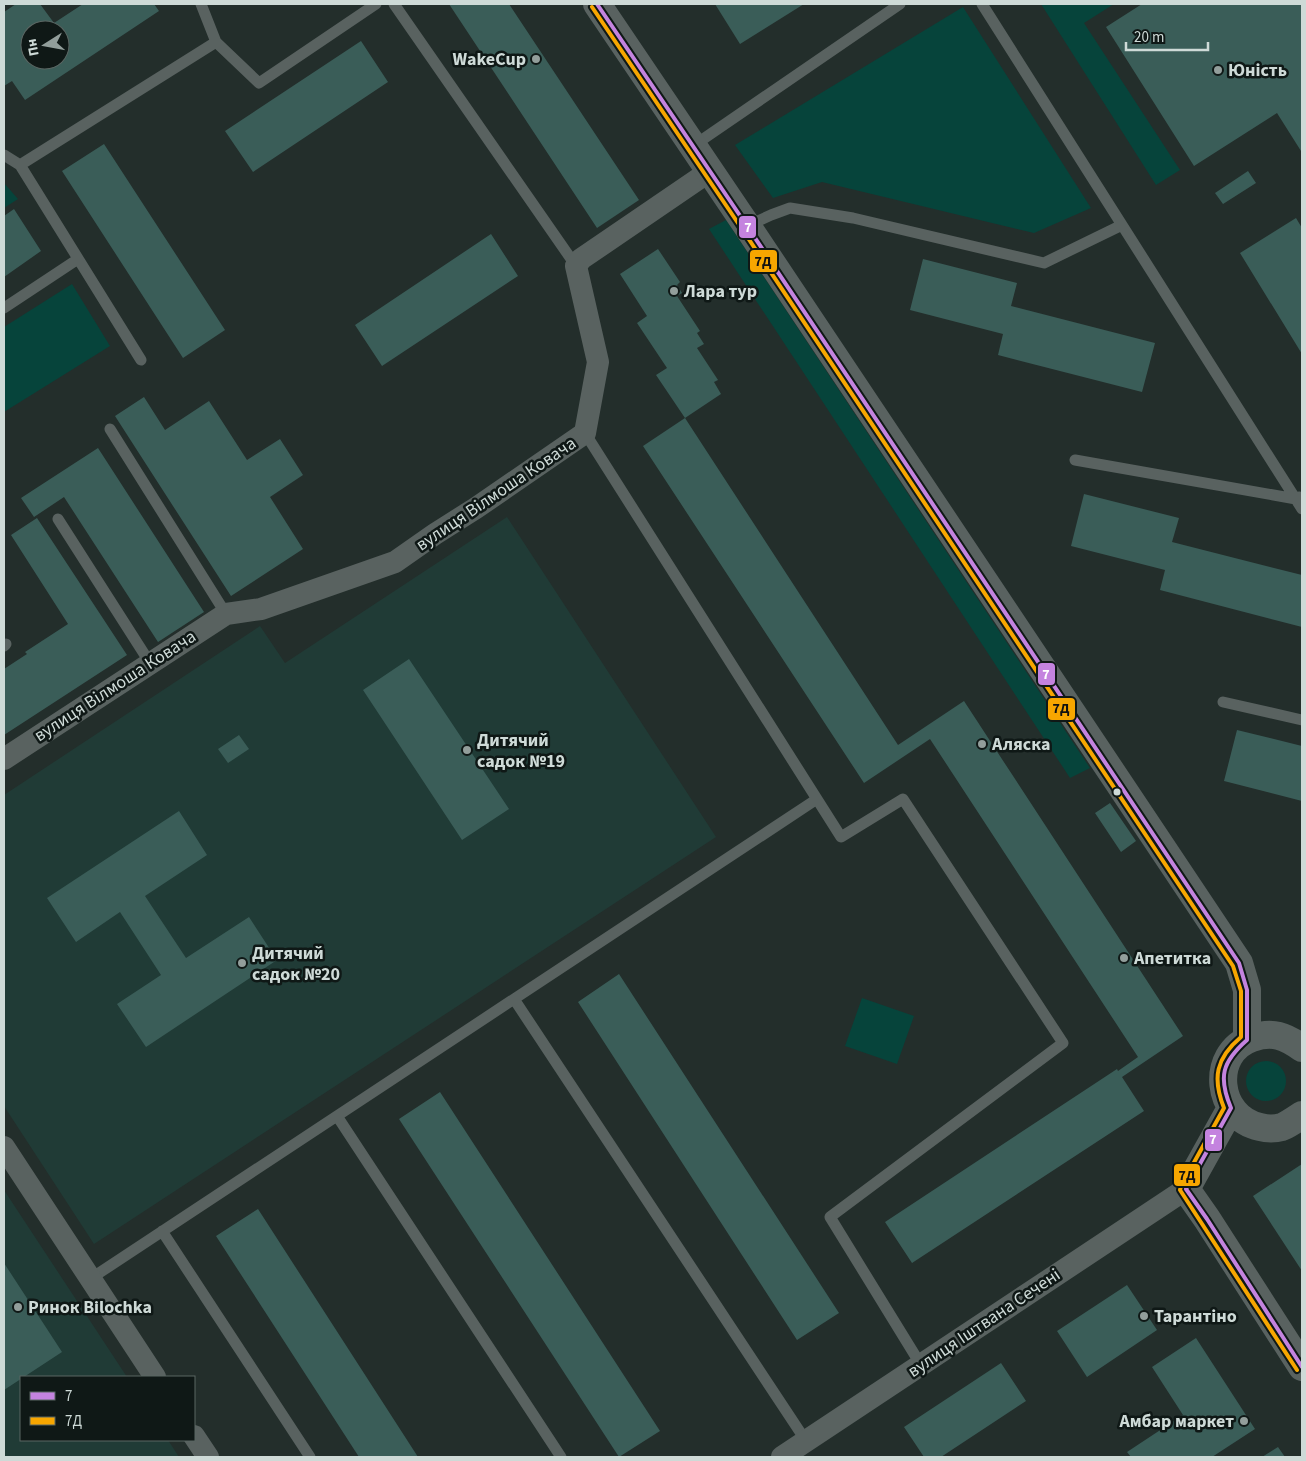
<svg xmlns="http://www.w3.org/2000/svg" width="1306" height="1461" viewBox="0 0 1306 1461" font-family="'Source Sans 3',sans-serif">
	<style>
		.built { fill: #203b36 }
		.green { fill: #06443b }
		.building { fill: #3a5d58; fill-rule: evenodd }
		.lines { fill: none; stroke-linecap: round; stroke-linejoin: round }
		.service { stroke: #596260; stroke-width: 11 }
		.minor { stroke: #596260; stroke-width: 22 }
		.tertiary { stroke: #596260; stroke-width: 28 }
		.bus-1-casing { stroke: #0f1816; stroke-width: 8 }
		.bus-2-casing { stroke: #0f1816; stroke-width: 8 }
		.bus-1 { stroke: #c483df; stroke-width: 4 }
		.bus-2 { stroke: #f7a600; stroke-width: 4 }
		.poi-dot { fill: #929e9b; stroke: #0f1816; stroke-width: 2 }
		.bus-dot { fill: #cedad7; stroke: #0f1816; stroke-width: 2 }
		.labels { text-anchor: middle; dominant-baseline: central; stroke-width: 5; stroke-linejoin: round; paint-order: stroke }
		.poi-label { font-size: 18px; font-weight: bold; fill: #cedad7; stroke: #0f1816; text-anchor: start }
		.street-label { font-size: 18px; fill: #cedad7; stroke: #0f1816 }
		.line-badge { stroke: #0f1816; stroke-width: 2 }
		.badge-label { font-size: 14px; text-anchor: middle; font-weight: bold; fill: #fff }
		.pale-badge-label { font-size: 14px; text-anchor: middle; font-weight: bold; fill: #111 }
	</style>
	<rect width="100%" height="100%" fill="#232e2b"/>
	<path class="built" d="M507 517 716 837 94 1244 4 1106V795L260 626 285 663Z
		M4 1190 127 1377H21V1440H168L179 1457H4Z"/>
	<path class="green" d="M1041 4H1114L1084 23 1180 170 1156 185Z
		M963 7 1091 208 1034 233 822 182 773 198 735 145Z
		M4 183 18 199 4 208Z
		M726 220 1090 768 1070 778 709 229Z
		M72 284 110 346 4 412V327Z
		M862 998 914 1016 897 1064 845 1046Z
		M1246 1081a20 20 0 1 1 40 0a20 20 0 1 1-40 0Z"/>
	<path class="building" d="M16 4H40L54 23 83 4H154L159 11 25 100 12 81 4 86V12ZM30 30H60V60H30Z
		M449 4H509L639 200 597 228Z
		M715 4H804L740 44Z
		M1142 4H1302V150L1301 151 1277 113 1194 166 1106 27Z
		M361 41 388 82 253 172 225 131Z
		M104 144 225 330 183 358 62 171Z
		M1248 171 1256 183 1223 204 1215 193Z
		M14 209 41 251 4 277V216Z
		M1296 218 1302 228V354L1240 253Z
		M491 234 518 276 382 366 355 325Z
		M658 249 680 282 677 285 682 293 677 296 700 331 697 333 704 344 697 348 718 380 714 382 721 394 685 418 656 375 667 368 637 323 647 316 620 274Z
		M923 259 1017 283 1011 306 1155 343 1142 392 998 355 1003 334 910 310Z
		M144 397 165 430 209 401 247 460 280 439 303 475 270 497 303 549 231 596 115 416Z
		M685 418 898 745 964 701 1183 1036 1122 1077 1144 1111 912 1263 885 1222 1117 1069 1118 1071 1138 1057 930 739 864 783 643 446Z
		M98 448 204 612 158 642 64 497 34 517 21 498Z
		M1084 494 1179 518 1172 542 1302 575V627L1160 590 1165 570 1071 546Z
		M37 518 127 655 4 735V669L27 654 25 652 68 624 11 535Z
		M409 659 509 809 462 840 363 690Z
		M1237 730 1302 746V801L1224 781Z
		M239 735 249 749 228 763 218 749Z
		M1110 803 1136 841 1121 852 1095 813Z
		M179 811 207 855 145 896 186 958 249 917 277 960 146 1047 117 1004 161 975 120 912 76 942 47 898Z
		M619 974 839 1313 797 1340 578 1002Z
		M440 1092 660 1431 619 1457 399 1119Z
		M1302 1164V1271L1253 1196Z
		M258 1209 418 1457H359L216 1236Z
		M4 1263 62 1352 4 1390Z
		M1127 1285 1157 1330 1087 1377 1057 1331Z
		M1196 1338 1255 1429 1212 1457H1131L1127 1452 1183 1415 1152 1367Z
		M1001 1363 1026 1401 941 1457H924L904 1427Z
		M1278 1447 1285 1457H1262Z"/>
	<g class="lines">
		<path class="service" d="M201 4 216 42 259 83 376 4
			M394 4 576 266
			M982 4 1302 509
			M693 146 900 4
			M4 155 20 165 141 360
			M20 165 216 42
			M747 226 771 215 790 208 853 218 1044 263 1122 225
			M4 308 78 259
			M110 429 226 614
			M585 433 841 837 903 799 1063 1043 830 1217 921 1365
			M1075 460 1296 499 1299 497
			M58 519 150 663
			M4 646 6 644
			M1223 702 1302 720
			M514 999 806 1441
			M337 1116 561 1457
			M162 1231 310 1457
			M90 1279 817 799"/>
		<path class="minor" d="M4 759 226 614 261 609 395 562 435 534 476 508 585 433 598 362 576 266 581 259 710 171
			M4 1147 155 1377
			M194 1436 208 1457
			M782 1457 1186 1189"/>
		<path class="tertiary" d="M597 4 747 226 1239 963 1247 990V1040
			M1302 1048C1285 1036 1273 1031 1252 1038 1209 1053 1216 1118 1260 1127 1267 1129 1275 1129 1282 1127 1289 1124 1296 1119 1302 1115
			M1231 1108 1186 1189 1207 1219 1302 1367"/>
		<g class="bus-1-casing">
			<path id="bus-1" d="M597 4 747 226 1239 963 1247 990V1040C1222 1062 1218 1077 1231 1108L1186 1189 1207 1219 1302 1367"/>
		</g>
		<g class="bus-2-casing">
			<path id="bus-2" d="M592 7 742 229 1233 966 1241 991V1037C1216 1058 1212 1078 1224 1108L1181 1186 1180 1190 1297 1370"/>
		</g>
		<use href="#bus-1" class="bus-1"/>
		<use href="#bus-2" class="bus-2"/>
	</g>
	<g class="poi-dot">
		<circle cx="536" cy="59" r="5"/>
		<circle cx="1218" cy="70" r="5"/>
		<circle cx="674" cy="291" r="5"/>
		<circle cx="982" cy="744" r="5"/>
		<circle cx="467" cy="750" r="5"/>
		<circle cx="1124" cy="958" r="5"/>
		<circle cx="242" cy="963" r="5"/>
		<circle cx="18" cy="1307" r="5"/>
		<circle cx="1144" cy="1316" r="5"/>
		<circle cx="1244" cy="1421" r="5"/>
	</g>
	<circle class="bus-dot" cx="1117" cy="792" r="4.5"/>
	<g class="labels">
		<g class="poi-label">
			<text x="526" y="59" text-anchor="end">WakeCup</text>
			<text x="1228" y="70">Юність</text>
			<text x="684" y="291">Лара тур</text>
			<text x="477" y="740">Дитячий<tspan x="477" dy="21">садок №19</tspan></text>
			<text x="992" y="744">Аляска</text>
			<text x="252" y="953">Дитячий<tspan x="252" dy="21">садок №20</tspan></text>
			<text x="1134" y="958">Апетитка</text>
			<text x="28" y="1307">Ринок Bilochka</text>
			<text x="1154" y="1316">Тарантіно</text>
			<text x="1234" y="1421" text-anchor="end">Амбар маркет</text>
		</g>
		<g class="street-label">
			<text transform="translate(496 494) rotate(-34)">вулиця Вілмоша Ковача</text>
			<text transform="translate(115 686) rotate(-33)">вулиця Вілмоша Ковача</text>
			<text transform="translate(984 1323) rotate(-34)">вулиця Іштвана Сечені</text>
		</g>
	</g>
	<g class="line-badge">
		<rect x="738" y="215" width="19" height="24" rx="5" fill="#c483df"/>
		<rect x="749" y="249" width="29" height="24" rx="5" fill="#f7a600"/>
		<rect x="1037" y="662" width="19" height="24" rx="5" fill="#c483df"/>
		<rect x="1047" y="697" width="29" height="24" rx="5" fill="#f7a600"/>
		<rect x="1204" y="1128" width="19" height="24" rx="5" fill="#c483df"/>
		<rect x="1173" y="1163" width="28" height="24" rx="5" fill="#f7a600"/>
	</g>
	<g class="badge-label">
		<text x="748" y="232">7</text>
		<text x="1046" y="679">7</text>
		<text x="1213" y="1144">7</text>
	</g>
	<g class="pale-badge-label">
		<text x="763" y="266">7Д</text>
		<text x="1061" y="713">7Д</text>
		<text x="1187" y="1180">7Д</text>
	</g>
	<rect width="1306" height="1461" fill="none" stroke="#cedad7" stroke-width="10"/>
	<rect x="20" y="1376" width="175" height="65" fill="#0f1816" stroke="#5b6663"/>
	<rect x="30" y="1392" width="25" height="8" fill="#c483df" stroke="#5b6663"/>
	<text x="65" y="1401" font-size="15" fill="#cedad7">7</text>
	<rect x="30" y="1417" width="25" height="8" fill="#f7a600" stroke="#5b6663"/>
	<text x="65" y="1426" font-size="15" fill="#cedad7">7Д</text>
	<g transform="translate(45 45) rotate(259)"><circle r="24" fill="#0f1816" stroke="#5b6663"/>
	<path d="M0-4L9 19L0 12L-9 19Z" fill="#929e9b"/>
	<text y="-8" font-size="14" font-weight="bold" text-anchor="middle" fill="#cedad7">Пн</text>
	</g>
	<path d="M1126 42v8h82v-8" fill="none" stroke="#cedad7" stroke-width="2.5"/>
	<text x="1134" y="42" font-size="15" fill="#cedad7" stroke="#0f1816" stroke-width="4" paint-order="stroke">20 m</text>
</svg>
